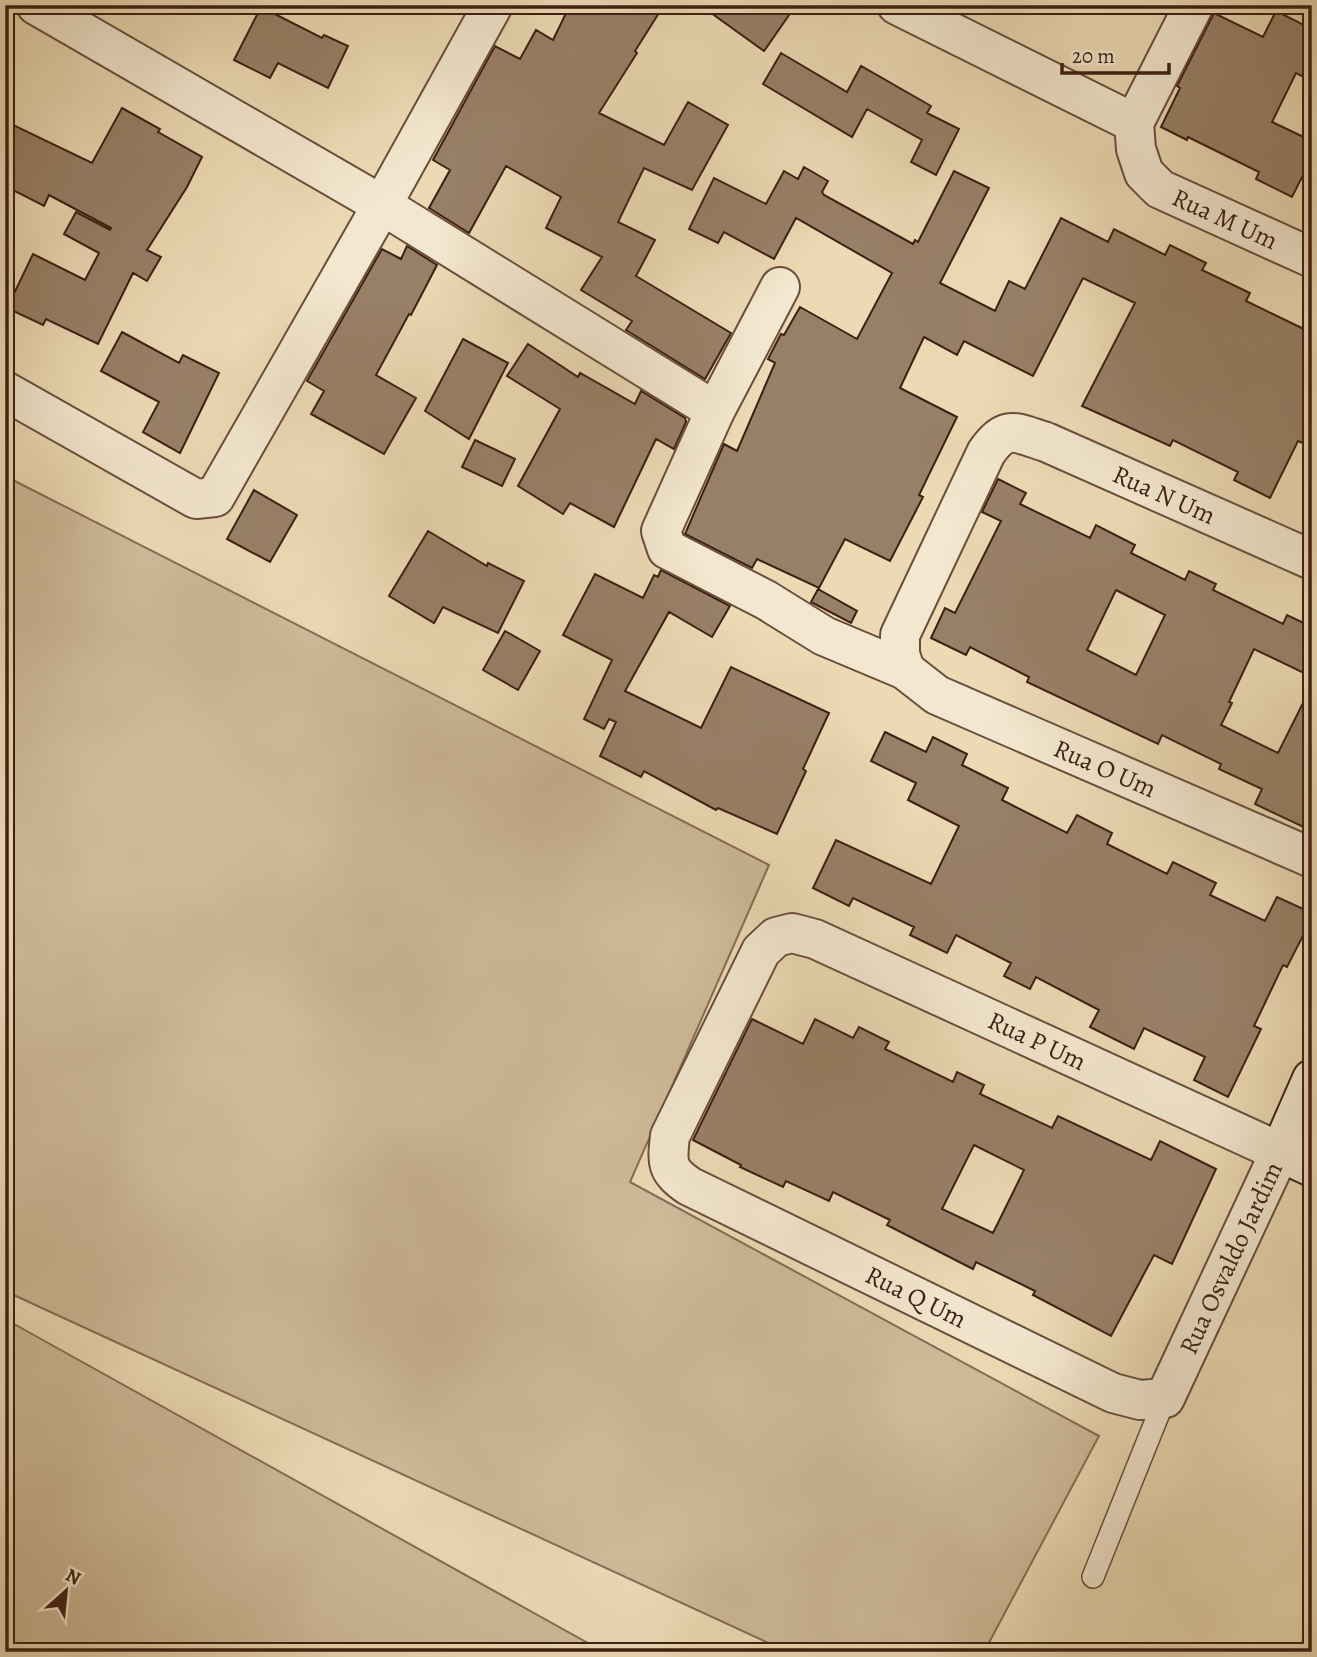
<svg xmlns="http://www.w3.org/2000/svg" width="1317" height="1657" viewBox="0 0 1317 1657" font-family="Alegreya,serif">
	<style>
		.green { fill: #ceba99; stroke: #866c56; stroke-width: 2 }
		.building { fill: #988067; stroke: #3d1f13; stroke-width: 2; fill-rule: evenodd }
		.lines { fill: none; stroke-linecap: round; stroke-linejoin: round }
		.lane-casing { stroke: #694e3c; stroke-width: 24 }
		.street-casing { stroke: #694e3c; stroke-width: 42 }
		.secondary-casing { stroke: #3d1f13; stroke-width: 42 }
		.lane { stroke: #f3e7cf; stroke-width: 21 }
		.street { stroke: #f3e7cf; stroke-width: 38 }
		.secondary { stroke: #f3e7cf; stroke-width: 38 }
		.labels { text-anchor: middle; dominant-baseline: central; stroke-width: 6; stroke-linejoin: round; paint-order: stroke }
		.street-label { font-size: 26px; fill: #3d1f13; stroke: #f3e7cf }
	</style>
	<rect width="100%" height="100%" fill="#ecdab5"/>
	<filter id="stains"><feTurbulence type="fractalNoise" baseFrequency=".00286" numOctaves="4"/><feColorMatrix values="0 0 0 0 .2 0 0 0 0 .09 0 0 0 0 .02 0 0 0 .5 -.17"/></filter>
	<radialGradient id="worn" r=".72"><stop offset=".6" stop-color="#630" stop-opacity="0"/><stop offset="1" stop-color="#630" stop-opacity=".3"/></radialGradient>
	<path class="green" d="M5 476 769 865 630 1182 1099 1436 984 1652H788L5 1291Z
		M5 1319 604 1652H5Z"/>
	<path class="building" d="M570 5H664L635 51 637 53 599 113 664 145 688 102 728 125 692 190 644 168 618 222 655 240 636 276 731 333 705 379 626 330 632 321 581 290 602 257 546 228 561 197 506 166 469 233 429 208 450 170 433 160 495 46 520 59 536 30 553 40Z
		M700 5H796L764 51Z
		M261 7 322 38 324 35 348 46 328 88 278 63 270 78 234 60Z
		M1276 11 1312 29V81L1296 73 1272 122 1312 141V181L1302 177 1292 197 1256 179 1259 172 1188 137 1187 140 1161 127 1180 88 1177 86 1214 13 1263 37Z
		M781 53 847 92 861 66 931 106 927 113 959 129 936 175 911 162 922 140 867 109 852 137 763 84Z
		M122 108 160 129 158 132 202 157 187 187 147 250 161 257 147 281 133 273 98 344 46 319 43 325 7 308 33 254 85 280 99 253 64 234 76 212 110 230 111 228 49 195 44 206 5 186V121L92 163Z
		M804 167 828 181 822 192 824 195 913 244 915 240 918 242 954 171 989 188 940 283 995 311 1009 281 1025 289 1061 218 1108 242 1114 229 1165 255 1170 245 1206 263 1202 270 1250 293 1246 301 1312 333V447L1298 441 1270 498 1234 480 1238 472 1173 440 1170 446 1082 406 1135 303 1083 278 1033 376 964 341 957 355 924 337 900 388 957 417 919 495 923 497 890 561 845 539 819 588 757 559 752 568 685 534 724 444 737 451 775 363 768 359 781 334 784 335 800 307 857 339 892 273 796 218 774 259 724 232 718 243 689 229 714 178 766 204 784 171 798 179Z
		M407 246 437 265 411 315 409 314 376 375 416 398 384 454 311 414 324 391 307 381 382 249 401 259Z
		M122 332 179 363 183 355 219 373 180 453 143 432 159 402 101 371Z
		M463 339 508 363 469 439 425 411Z
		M528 344 578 377 580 373 635 404 641 391 685 418 686 422 674 449 656 439 614 527 570 503 563 514 518 486 560 409 507 376Z
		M475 440 515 459 502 486 462 467Z
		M998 479 1026 493 1020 504 1090 538 1096 525 1135 545 1131 553 1185 580 1189 571 1216 584 1213 590 1283 624 1287 615 1312 627V677L1254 649 1229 702 1232 703 1221 725 1278 753 1312 685V831L1255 804 1262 789 1219 769 1221 764 1162 735 1158 744 1027 682 1029 677 970 647 966 655 931 638 945 608 955 613 1001 521 982 512ZM1116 590 1165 615 1136 675 1087 650Z
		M254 490 297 515 270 562 227 539Z
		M428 531 487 566 488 563 524 581 498 633 443 607 434 623 389 596Z
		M661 570 730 606 712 637 669 612 625 691 701 728 731 667 829 713 803 769 806 771 777 834 718 808 716 810 644 771 641 777 600 756 616 722 609 719 604 729 584 719 612 660 563 635 595 574 643 598 654 575 658 577Z
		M818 589 857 611 851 623 811 602Z
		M505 631 540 651 518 690 483 670Z
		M885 732 926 752 933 737 967 754 962 765 1008 788 1002 800 1067 833 1077 815 1112 833 1107 844 1167 874 1173 862 1216 883 1210 895 1265 921 1277 897 1312 913V918L1287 967 1283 965 1254 1026 1261 1029 1228 1097 1194 1080 1205 1057 1144 1028 1134 1049 1090 1027 1099 1010 1036 977 1030 989 1004 976 1011 963 956 935 947 953 910 935 914 927 853 898 849 906 813 888 836 840 931 884 959 826 908 800 916 783 871 761Z
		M752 1019 803 1044 815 1019 853 1038 859 1027 889 1042 885 1049 953 1082 957 1072 984 1085 980 1094 1052 1128 1058 1116 1151 1160 1160 1141 1216 1169 1172 1264 1154 1255 1111 1336 1033 1295 1035 1291 976 1262 973 1269 887 1225 890 1220 833 1192 829 1201 786 1181 783 1187 740 1167 741 1165 693 1140ZM974 1145 1024 1170 993 1233 942 1209Z"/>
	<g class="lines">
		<g class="lane-casing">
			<path id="lane" d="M1093 1577 1165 1398"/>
		</g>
		<g class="street-casing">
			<g id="street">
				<path d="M36 5 382 205 715 411"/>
				<path d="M897 5 1134 123"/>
				<path id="s1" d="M1194 5 1134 123 1136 149 1144 173 1160 189 1312 258"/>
				<path id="s2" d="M780 287 715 411 661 531 667 549 766 600 824 636 905 670 937 695 1312 858"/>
				<path d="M5 391 196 499 215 497 382 205 493 5"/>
				<path id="s3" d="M905 670 900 654V635L986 453C1006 423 1016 433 1046 442L1312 560"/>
				<path d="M792 933 815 939 1280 1152 1165 1398 1140 1400 1113 1393 689 1186C666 1170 667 1163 670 1136L761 951 776 937Z"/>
			</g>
		</g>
		<g class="secondary-casing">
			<path id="secondary" d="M1312 1079 1280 1152 1312 1167"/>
		</g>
		<use href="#lane" class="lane"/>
		<use href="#street" class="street"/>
		<use href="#secondary" class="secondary"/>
	</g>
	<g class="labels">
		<g class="street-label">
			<text stroke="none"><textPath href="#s1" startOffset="278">Rua M Um</textPath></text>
			<text stroke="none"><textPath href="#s3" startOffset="436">Rua N Um</textPath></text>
			<text stroke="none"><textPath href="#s2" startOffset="782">Rua O Um</textPath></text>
			<text transform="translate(1037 1041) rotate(25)">Rua P Um</text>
			<text transform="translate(1231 1258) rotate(-65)">Rua Osvaldo Jardim</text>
			<text transform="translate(916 1297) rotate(26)">Rua Q Um</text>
		</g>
	</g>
	<rect width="1317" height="1657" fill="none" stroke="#ecdab5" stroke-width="28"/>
	<rect x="7" y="7" width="1303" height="1643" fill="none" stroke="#3d1f13" stroke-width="3.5"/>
	<rect x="14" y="14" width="1289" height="1629" fill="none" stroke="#3d1f13" stroke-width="2"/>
	<g transform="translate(66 1591) rotate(27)" stroke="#f3e7cf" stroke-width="5" paint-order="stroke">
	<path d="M0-5L12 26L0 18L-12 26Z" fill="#3d1f13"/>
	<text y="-10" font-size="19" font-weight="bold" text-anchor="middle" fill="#3d1f13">N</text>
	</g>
	<path d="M1062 63v10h107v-10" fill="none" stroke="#3d1f13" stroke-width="3.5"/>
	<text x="1072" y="63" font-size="21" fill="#3d1f13" stroke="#f3e7cf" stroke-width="5" paint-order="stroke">20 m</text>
	<rect width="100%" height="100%" filter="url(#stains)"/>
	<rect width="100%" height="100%" fill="url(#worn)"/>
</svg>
